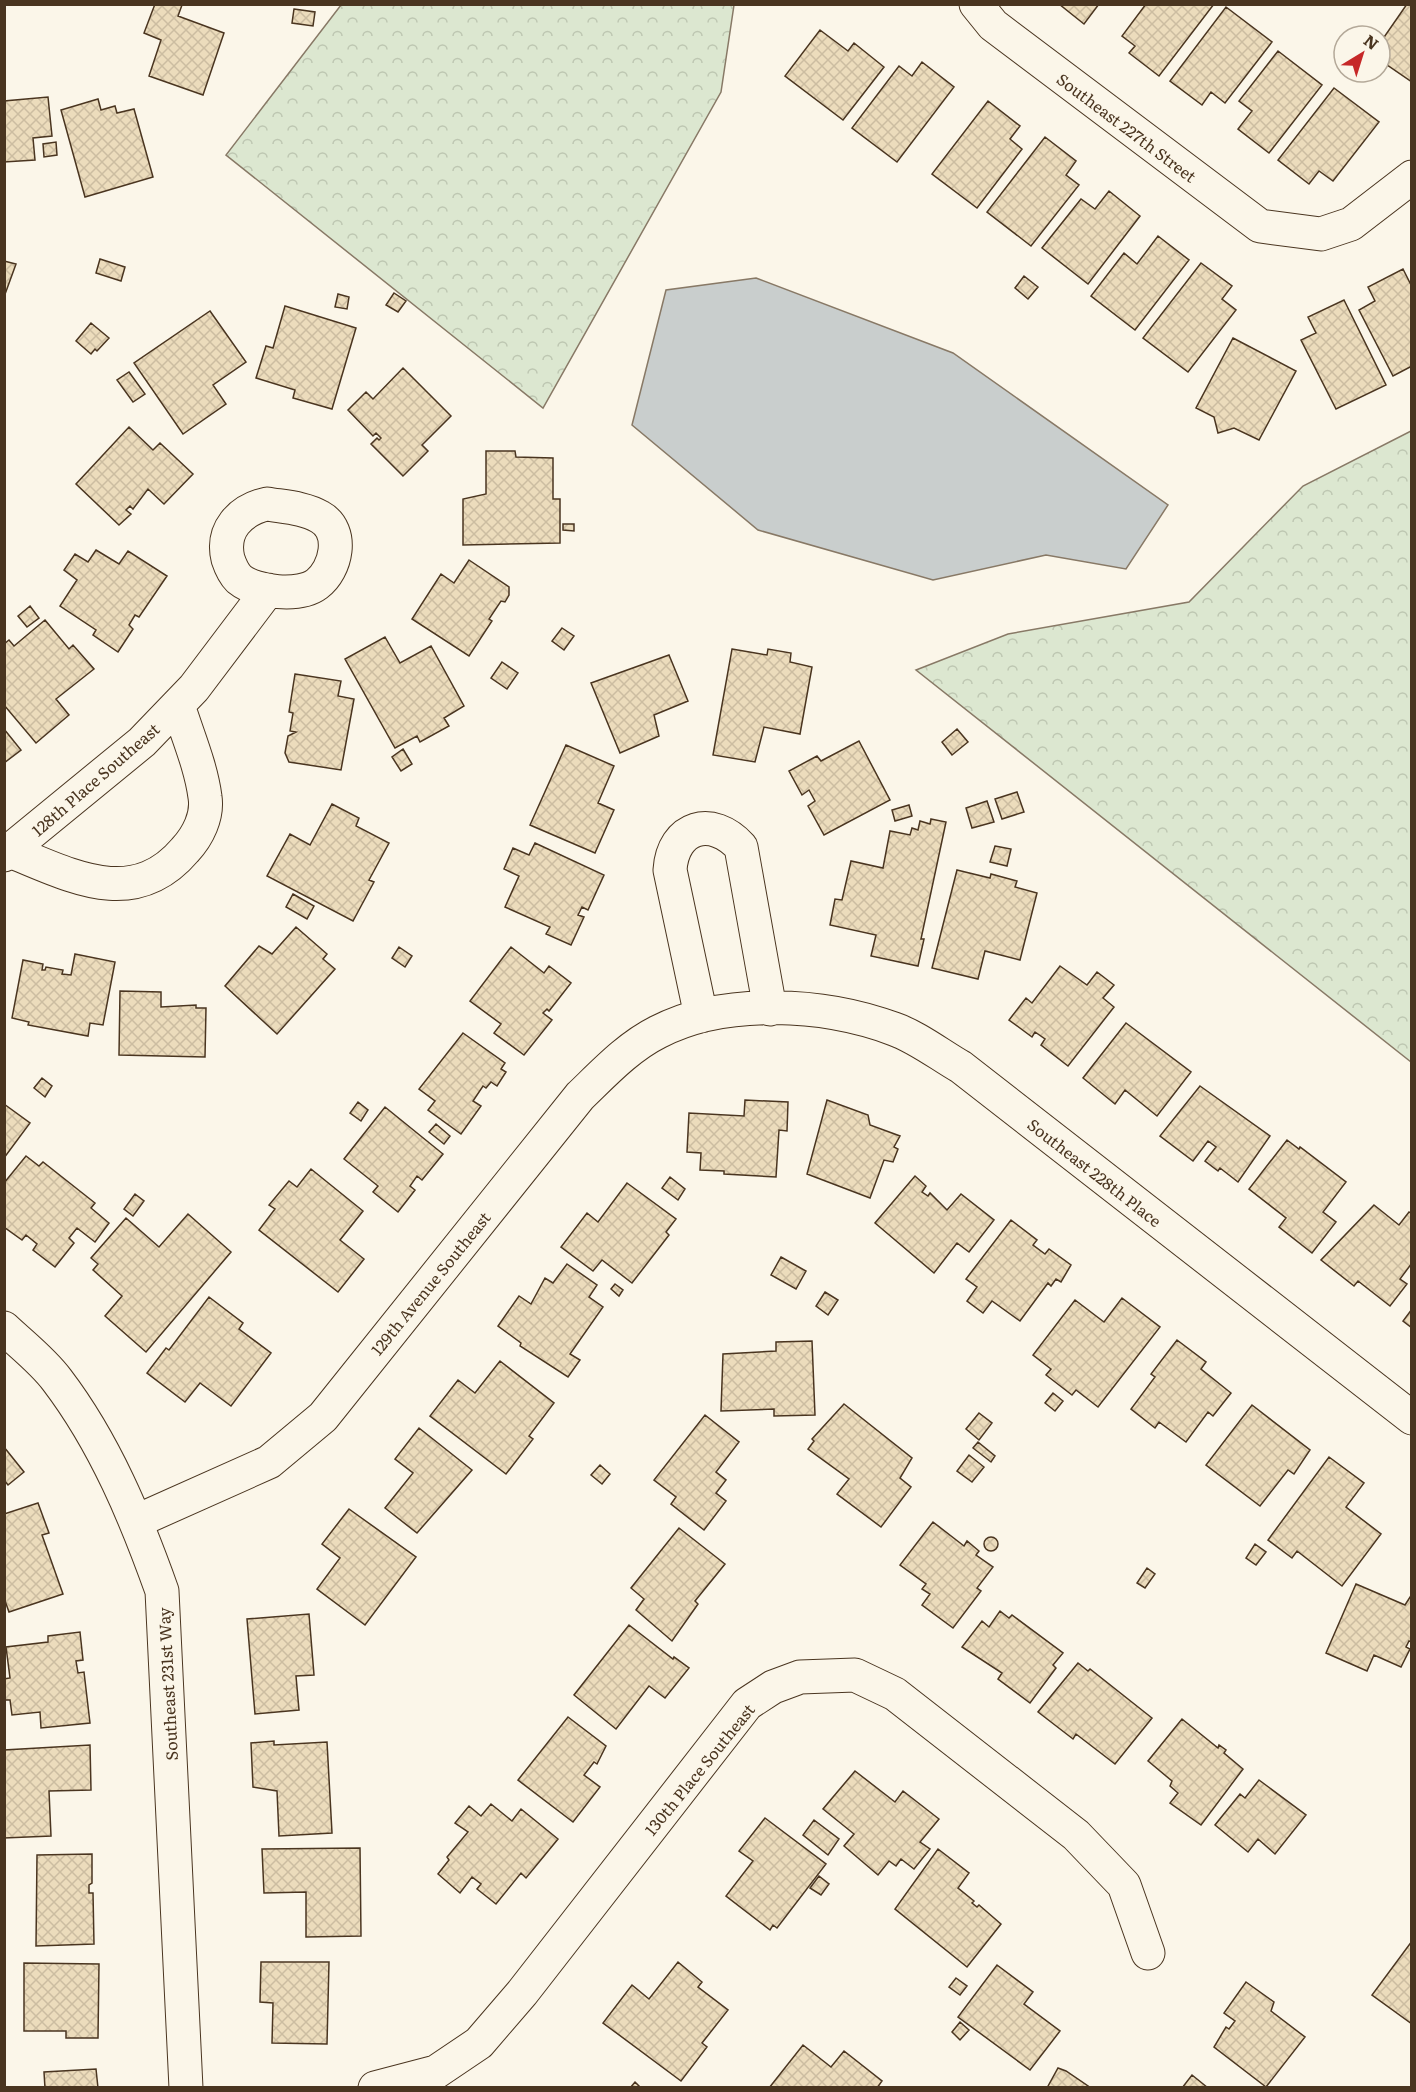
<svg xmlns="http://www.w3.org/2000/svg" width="1416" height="2092" viewBox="0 0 1416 2092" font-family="Literata,serif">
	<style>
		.forest { fill: url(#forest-crowns); stroke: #887966; stroke-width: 1.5 }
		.water { fill: #c9cecd; stroke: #887966; stroke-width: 1.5 }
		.building { fill: url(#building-cross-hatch); stroke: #4a3520; stroke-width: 1.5 }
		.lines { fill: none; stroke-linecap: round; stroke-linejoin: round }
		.street-casing { stroke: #4a3520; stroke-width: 35 }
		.street { stroke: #fbf6e9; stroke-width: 33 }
		.labels { text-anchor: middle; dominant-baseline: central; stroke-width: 4.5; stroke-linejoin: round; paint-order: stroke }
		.street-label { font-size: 16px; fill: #4a3520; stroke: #fbf6e9 }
	</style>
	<defs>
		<pattern id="forest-crowns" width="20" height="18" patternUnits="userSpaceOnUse" patternTransform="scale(1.5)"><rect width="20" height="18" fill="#dce7d0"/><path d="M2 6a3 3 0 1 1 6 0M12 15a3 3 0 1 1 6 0" fill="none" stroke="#bec7b2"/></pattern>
		<pattern id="building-cross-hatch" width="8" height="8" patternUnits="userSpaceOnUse" patternTransform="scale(1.5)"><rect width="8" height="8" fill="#ecdcbc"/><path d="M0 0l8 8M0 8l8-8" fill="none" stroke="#ccbda1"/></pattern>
	</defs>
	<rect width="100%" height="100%" fill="#fbf6e9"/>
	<path class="forest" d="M341 5H734L721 92 543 408 226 155Z
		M1411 431V1062L916 670 1008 634 1189 602 1303 486Z"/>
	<path class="water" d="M756 278 953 353 1168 505 1126 569 1046 555 933 580 758 530 632 425 666 290Z"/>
	<path class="building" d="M155 4 182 5 178 16 224 33 203 95 149 76 161 40 144 33Z
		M1059 4H1099L1084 24Z
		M1146 4H1214L1159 76 1129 53 1135 46 1122 36Z
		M1407 4H1412V82L1380 60V43Z
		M1226 7 1272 42 1225 103 1211 92 1202 105 1170 81Z
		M294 9 315 12 313 26 292 23Z
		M820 30 848 51 854 43 884 67 843 120 785 76Z
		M1278 51 1322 85 1269 153 1238 129 1252 111 1239 101Z
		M922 62 954 87 897 162 852 128 899 66 912 76Z
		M1334 88 1379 122 1333 181 1319 171 1309 184 1278 160Z
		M48 97 52 136 33 138 35 160 4 162V101Z
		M98 99 101 110 115 106 117 113 134 109 153 177 85 197 61 110Z
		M988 101 1020 126 1010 139 1022 149 977 208 932 174Z
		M1045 137 1076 161 1066 175 1079 185 1031 246 987 212Z
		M56 142 57 155 44 157 43 144Z
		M1109 191 1140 216 1088 284 1042 248 1081 199 1095 209Z
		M1158 236 1189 260 1135 330 1091 296 1124 253 1137 264Z
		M100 259 125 267 121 281 96 273Z
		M4 261 16 264 4 297Z
		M1201 263 1232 286 1222 299 1236 310 1188 372 1143 338Z
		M1403 269 1412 287V366L1393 376 1359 310 1375 301 1368 287Z
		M1024 276 1038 287 1028 299 1015 288Z
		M394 293 406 301 398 312 386 305Z
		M338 294 349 297 347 309 335 307Z
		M1344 300 1386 385 1336 409 1301 340 1316 333 1308 317Z
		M285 306 356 328 332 409 293 398 295 390 256 378 266 346 273 348Z
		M210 311 246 362 213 385 226 404 183 434 134 363Z
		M91 323 109 338 97 351 95 349 91 354 76 341Z
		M1233 338 1296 371 1259 440 1234 428 1218 433 1214 417 1196 408Z
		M403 368 451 416 422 445 428 451 403 476 371 444 377 438 379 440 381 438 376 433 373 436 348 410 366 392 373 399Z
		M129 372 145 394 133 402 117 380Z
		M129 427 153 450 160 443 193 474 164 504 148 489 133 509 130 506 126 510 131 514 119 525 76 484Z
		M486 451H515L516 457 553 458V499H560V543L463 545V499L486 494Z
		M563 524H574V531L563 530Z
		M96 550 119 564 128 551 167 576 139 617 135 615 129 625 133 629 118 652 93 635 96 630 60 606 77 580 64 570 75 554 88 562Z
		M469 560 509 587V595L505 602 501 601 489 619 492 621 469 656 412 619 441 574 454 583Z
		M30 606 39 618 27 627 18 616Z
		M45 620 69 649 73 645 94 669 56 699 69 715 36 743 4 705V644L9 640 14 646Z
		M562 628 574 636 564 650 552 641Z
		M385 637 400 663 431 646 464 706 444 718 449 726 420 742 417 736 395 748 345 659Z
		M732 649 767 655 768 649 791 653 790 662 812 667 800 734 764 727 755 762 713 755Z
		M669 655 688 701 654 715 659 736 620 753 591 683Z
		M502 662 518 673 507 689 491 678Z
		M295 674 341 681 338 696 354 699 341 770 289 762 285 753 288 736 296 732 290 731 293 713 289 712Z
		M4 729 21 750 4 763Z
		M957 729 968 742 952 755 942 742Z
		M859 741 890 800 824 835 808 806 815 801 809 790 802 795 789 771 817 756 821 761Z
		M566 745 614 766 598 803 614 810 595 853 530 825Z
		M403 749 412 764 401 771 392 757Z
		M1017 792 1024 812 1002 819 995 799Z
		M987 801 994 822 972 828 966 808Z
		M332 804 359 818 356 826 389 843 369 880 374 882 353 921 267 876 290 834 310 845Z
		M909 805 912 816 895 821 892 810Z
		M931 819 946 822 921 939H924L918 966 871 956 876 935 830 925 835 899 842 900 851 861 883 868 890 831 910 835 912 828 918 830 920 821 930 824Z
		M535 843 604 875 588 910 582 907 578 915 584 917 571 945 546 934 550 927 505 907 519 876 504 869 513 848 529 855Z
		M995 846 1011 849 1007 866 990 862Z
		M957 870 990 878 991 874 1017 881 1015 887 1037 893 1020 960 985 951 978 979 932 968Z
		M293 894 314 906 307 919 286 907Z
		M296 927 327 954 323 959 335 969 277 1034 225 986 259 946 272 954Z
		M399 947 412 956 405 967 392 958Z
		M511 947 544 973 549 966 571 983 549 1011 547 1009 543 1013 552 1020 524 1055 494 1033 501 1024 470 1001Z
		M75 954 115 962 103 1025 90 1023 88 1036 28 1025 29 1022 12 1018 23 960 43 964 42 970H45L46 967 63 970 62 974 71 975Z
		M1060 966 1087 985 1097 972 1114 985 1103 998 1114 1007 1068 1066 1041 1045 1045 1039 1035 1032 1032 1037 1009 1020 1026 998 1032 1003Z
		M120 991 161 992V1007L196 1005V1008H206L205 1057 119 1055Z
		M1126 1023 1191 1072 1157 1116 1125 1090 1115 1104 1083 1078Z
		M463 1033 505 1063 501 1069 506 1072 497 1086 491 1082 486 1088 483 1086 473 1101 481 1106 461 1134 428 1110 435 1101 419 1089Z
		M42 1078 52 1086 45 1097 34 1088Z
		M1200 1086 1270 1136 1238 1182 1220 1168 1218 1171 1205 1161 1216 1147 1208 1141 1193 1161 1160 1136Z
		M745 1100 788 1102 787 1131 779 1130 776 1177 724 1174V1171L700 1170 701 1153 687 1152 689 1113 744 1116Z
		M827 1100 868 1115 870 1125 900 1136 894 1147 898 1149 893 1162 884 1160 870 1198 807 1174Z
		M358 1102 368 1110 361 1121 350 1113Z
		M4 1104 30 1123 4 1158Z
		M385 1107 443 1154 422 1180 417 1176 410 1186 415 1190 398 1212 373 1192 378 1186 344 1159Z
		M436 1124 450 1136 444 1144 429 1132Z
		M1287 1140 1299 1149 1300 1147 1346 1182 1323 1212 1336 1222 1312 1253 1279 1227 1286 1218 1249 1189Z
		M26 1156 39 1166 43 1162 95 1203 91 1208 109 1223 95 1242 77 1228 69 1238 74 1243 55 1267 33 1250 37 1244 26 1235 22 1240 4 1227V1183Z
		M311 1169 363 1211 340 1240 364 1259 338 1292 259 1230 275 1209 269 1205 289 1181 297 1187Z
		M915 1176 926 1186 922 1192 928 1196 930 1193 947 1210 961 1194 994 1220 969 1252 957 1243 934 1273 875 1223Z
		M670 1177 685 1189 678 1200 662 1188Z
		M627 1183 676 1219 666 1232 669 1235 632 1283 602 1260 593 1271 561 1247 587 1213 598 1222Z
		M135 1194 144 1201 133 1216 124 1209Z
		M1374 1205 1399 1225 1409 1212 1412 1214V1263L1400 1279 1407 1284 1390 1306 1358 1281 1354 1286 1321 1260Z
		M188 1214 231 1252 146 1352 105 1316 122 1296 93 1270 98 1264 91 1258 126 1218 159 1247Z
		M1011 1220 1037 1240 1033 1245 1045 1254 1049 1249 1071 1265 1061 1282 1056 1279 1051 1286 1048 1283 1020 1321 992 1301 983 1313 967 1301 977 1287 966 1279Z
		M781 1257 806 1271 796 1289 771 1275Z
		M567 1264 597 1285 589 1297 603 1307 570 1354 580 1360 568 1377 520 1346 521 1343 498 1326 519 1296 531 1304 545 1278 553 1283Z
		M615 1284 623 1290 619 1296 611 1289Z
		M825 1292 838 1300 828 1315 816 1306Z
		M209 1297 243 1323 239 1329 271 1353 231 1406 200 1383 185 1402 147 1373 166 1348 169 1350Z
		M1122 1298 1160 1327 1098 1407 1076 1390 1072 1395 1046 1375 1051 1369 1033 1355 1075 1300 1104 1322Z
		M1412 1309V1328L1403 1321Z
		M1177 1340 1206 1362 1201 1369 1231 1393 1213 1416 1208 1412 1186 1442 1159 1422 1155 1428 1131 1409 1155 1377 1151 1374Z
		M812 1341 815 1415 774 1416V1409L721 1411 723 1354 776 1351V1342Z
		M500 1361 554 1403 529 1436 533 1439 506 1474 430 1416 458 1380 475 1393Z
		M1053 1393 1063 1401 1055 1411 1045 1403Z
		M844 1404 912 1458 900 1478 911 1487 881 1527 837 1494 849 1479 808 1449 814 1441 812 1439Z
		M1252 1405 1310 1450 1294 1474 1288 1470 1260 1506 1206 1465Z
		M979 1413 992 1423 979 1440 966 1429Z
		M705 1415 739 1442 716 1472 726 1480 716 1493 726 1501 704 1530 671 1504 676 1497 654 1480Z
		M419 1428 472 1470 417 1533 385 1508 413 1473 395 1459Z
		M978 1442 995 1456 991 1462 973 1448Z
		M4 1447 24 1472 8 1485 4 1480Z
		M969 1455 984 1467 972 1482 957 1471Z
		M1329 1457 1364 1483 1346 1507 1381 1534 1342 1586 1297 1551 1292 1558 1268 1540Z
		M600 1465 610 1474 602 1484 591 1475Z
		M38 1503 49 1533 42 1535 63 1594 9 1612 4 1598V1514Z
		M349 1509 416 1557 365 1625 317 1589 340 1558 322 1544Z
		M933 1522 964 1546 967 1541 979 1551 976 1555 993 1567 977 1588 981 1591 953 1628 922 1605 930 1594 922 1589 926 1584 900 1565Z
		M679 1528 725 1564 695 1601 698 1604 672 1641 636 1610 644 1599 631 1588Z
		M984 1544a7 7 0 1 1 14 0a7 7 0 1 1-14 0Z
		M1255 1544 1266 1552 1256 1565 1246 1558Z
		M1147 1568 1155 1574 1145 1588 1137 1583Z
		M1356 1584 1405 1605 1412 1594V1642L1409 1641 1406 1647 1410 1649 1401 1667 1374 1655 1367 1671 1326 1653Z
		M1000 1611 1009 1618 1012 1615 1063 1653 1053 1665 1056 1668 1030 1703 998 1679 1002 1673 962 1647 982 1621 989 1627Z
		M309 1614 314 1675 296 1676 299 1710 255 1714 247 1619Z
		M629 1625 673 1659 674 1657 689 1668 665 1698 649 1686 616 1729 574 1695Z
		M80 1632 83 1660 76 1661 78 1673 84 1672 90 1723 41 1728 40 1712 12 1715 10 1700H4V1679L10 1678 6 1647 48 1642V1636Z
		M1078 1663 1088 1671 1090 1669 1152 1718 1115 1764 1076 1734 1073 1739 1038 1712Z
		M568 1717 606 1746 597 1764 594 1762 584 1775 600 1787 573 1822 518 1780Z
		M1182 1719 1218 1748 1219 1745 1226 1750 1224 1753 1243 1769 1201 1825 1170 1803 1178 1793 1170 1786 1172 1781 1148 1761Z
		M274 1741V1745L327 1742 332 1833 279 1836 277 1791 253 1787 251 1743Z
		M90 1745 91 1790 49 1791 51 1836 4 1838V1750Z
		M855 1771 895 1802 903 1791 939 1819 920 1842 930 1849 914 1869 901 1859 896 1866 889 1861 878 1875 844 1846 854 1834 823 1809Z
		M1259 1780 1306 1815 1275 1854 1258 1839 1248 1852 1215 1825 1240 1794 1245 1798Z
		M491 1804 512 1821 521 1809 558 1839 526 1878 521 1873 496 1904 477 1889 481 1884 472 1877 460 1893 438 1874 449 1860 447 1857 468 1832 455 1823 469 1806 481 1816Z
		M765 1818 826 1864 777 1928 773 1925 770 1930 726 1896 753 1861 739 1851Z
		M814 1820 839 1839 828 1855 803 1835Z
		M360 1848 361 1936 306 1937V1892L264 1893 262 1849Z
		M938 1849 969 1873 958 1888 974 1901 972 1903 977 1907 979 1905 1001 1924 967 1967 895 1909Z
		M92 1854V1883L89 1885V1893H93L94 1944 36 1946 37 1855Z
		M819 1876 829 1884 821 1895 810 1888Z
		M1412 1941V2024L1372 1995Z
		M261 1962H329L327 2044 272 2043 273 2003 260 2002Z
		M678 1962 702 1982 698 1987 728 2010 702 2043 707 2047 681 2081 603 2023 632 1985 649 1999Z
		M24 1963 99 1964 98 2038H66V2031H24Z
		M997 1965 1033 1992 1024 2004 1060 2031 1030 2070 958 2017Z
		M956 1978 967 1986 960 1995 949 1987Z
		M1246 1982 1274 2002 1271 2011 1305 2037 1266 2087 1214 2047 1226 2027 1229 2029 1235 2021 1224 2013Z
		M960 2022 969 2030 960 2040 952 2032Z
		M803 2045 831 2067 844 2051 882 2081 877 2088H769Z
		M1058 2068 1066 2071 1091 2088H1047Z
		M96 2069 98 2088H45L44 2072Z
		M1192 2075 1208 2088H1182Z
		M635 2082 641 2088H630Z"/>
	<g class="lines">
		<g class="street-casing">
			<path id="street" d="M976 4 993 25 1260 226 1321 234 1351 224 1412 177
				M267 504C285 507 305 508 320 517 345 531 336 570 317 584 300 597 256 593 239 579 234 574 230 565 228 559 221 530 240 510 267 504Z
				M10 851C70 875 133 911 185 850 198 836 208 816 205 797 201 766 187 734 178 705
				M4 855 142 742 194 688 268 590
				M701 1016 670 870C673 826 712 815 741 847L770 1009
				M4 1328C22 1345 43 1361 57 1380 105 1443 136 1518 162 1591L186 2088
				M137 1521 269 1462 323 1417 580 1096C604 1073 628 1047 658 1032 725 997 824 1003 894 1029 917 1037 940 1055 961 1067L1412 1418
				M375 2088 436 2072 479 2043 522 1993 747 1704 773 1687 800 1677 855 1675 895 1694 1076 1835 1124 1885 1148 1953"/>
		</g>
		<use href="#street" class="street"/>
	</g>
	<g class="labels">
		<g class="street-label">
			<text transform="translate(1127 127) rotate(37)">Southeast 227th Street</text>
			<text transform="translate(95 779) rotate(-41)">128th Place Southeast</text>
			<text transform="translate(1095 1172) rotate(38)">Southeast 228th Place</text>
			<text transform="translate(430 1283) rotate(-51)">129th Avenue Southeast</text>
			<text transform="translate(167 1684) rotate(-93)">Southeast 231st Way</text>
			<text transform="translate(699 1769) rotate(-51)">130th Place Southeast</text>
		</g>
	</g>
	<rect width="1416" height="2092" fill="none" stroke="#4a3520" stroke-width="12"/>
	<g transform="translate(1362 54) rotate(38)"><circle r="28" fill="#fbf6e9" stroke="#b4a999" stroke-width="1.5"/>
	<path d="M0-4.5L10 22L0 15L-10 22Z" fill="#c62828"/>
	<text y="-9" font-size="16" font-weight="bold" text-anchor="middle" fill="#4a3520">N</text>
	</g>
</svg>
